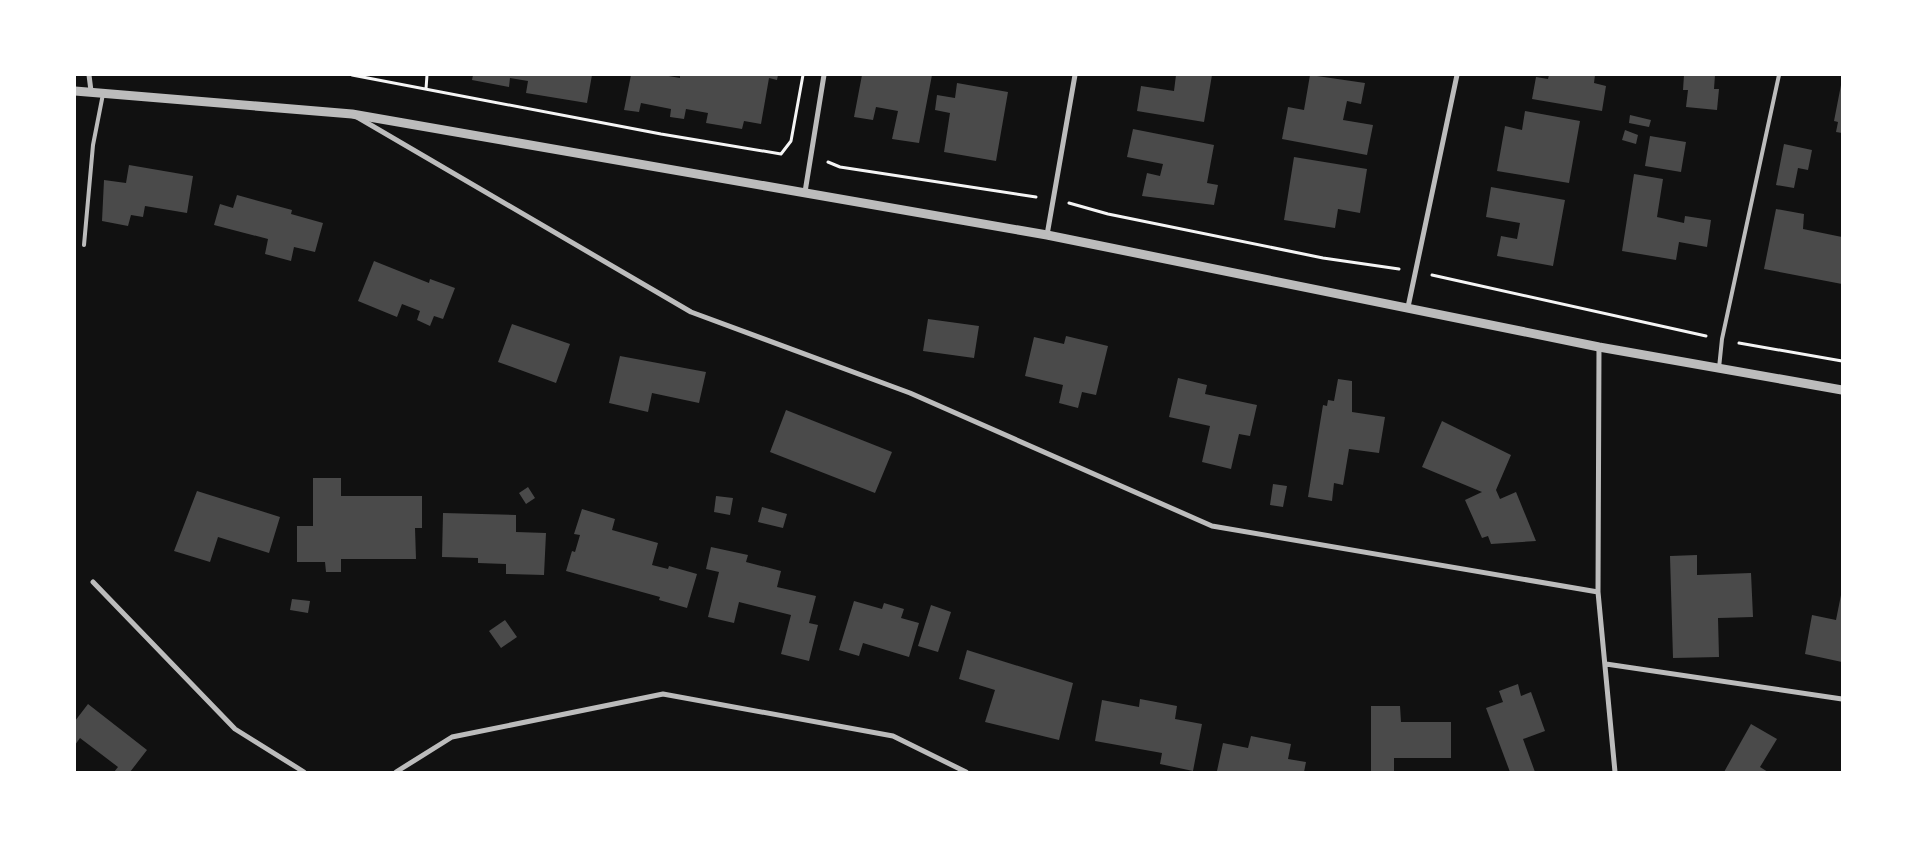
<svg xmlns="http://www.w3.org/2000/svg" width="1917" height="847" viewBox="0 0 1917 847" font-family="'Exo 2',sans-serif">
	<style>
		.building { fill: #4a4a4a }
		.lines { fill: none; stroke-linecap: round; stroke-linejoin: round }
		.path { stroke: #f5f5f5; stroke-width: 3 }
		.service { stroke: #bcbcbc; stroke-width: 4 }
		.minor { stroke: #bcbcbc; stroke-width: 5 }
		.tertiary { stroke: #bcbcbc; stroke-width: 9 }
	</style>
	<rect width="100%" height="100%" fill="#111"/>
	<path class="building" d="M473 75H592L587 103 526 93 528 81 510 78 509 87 472 80Z
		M631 75H663L680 78V75H778L777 80 769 78 761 124 744 121 742 129 706 123 708 113 686 109 684 119 670 117 671 109 641 103 639 112 624 110Z
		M862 75H932L919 143 892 139 898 111 876 107 873 120 854 117Z
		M1176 75H1212L1204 122 1137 111 1141 86 1174 91Z
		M1310 75 1365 83 1361 104 1347 101 1343 120 1373 125 1367 155 1282 139 1288 107 1304 110Z
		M1549 75H1595L1594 83 1606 86 1602 111 1532 99 1536 77 1548 79Z
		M1684 75H1715L1714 89H1719L1717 110 1686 107 1688 90H1683Z
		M957 83 1008 92 996 161 944 152 950 113 935 110 937 95 955 98Z
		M1841 85H1842V133L1836 132 1838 122 1834 121Z
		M1525 111 1580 121 1569 183 1497 171 1505 126 1522 130Z
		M1630 115 1651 120 1649 127 1629 123Z
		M1133 129 1214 145 1207 183 1218 185 1214 205 1142 196 1147 173 1160 176 1163 164 1127 157Z
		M1625 130 1638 135 1636 144 1622 140Z
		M1650 136 1686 142 1681 172 1645 166Z
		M1784 144 1812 150 1808 170 1798 168 1794 188 1776 185Z
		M1294 157 1367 169 1360 213 1338 209 1335 228 1284 220Z
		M129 165 193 176 187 213 145 206 143 217 131 215 128 226 102 221 104 180 126 183Z
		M1634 174 1663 179 1657 217 1684 223 1685 216 1711 220 1707 247 1679 242 1676 260 1622 251Z
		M1491 187 1565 200 1553 266 1497 256 1501 236 1517 239 1520 223 1486 217Z
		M237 195 292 210 291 214 323 223 315 252 294 247 291 261 265 254 268 239 214 225 220 204 233 208Z
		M1776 209 1804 214 1803 229 1842 237V284L1764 269Z
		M374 261 429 283 430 279 455 288 443 319 434 316 430 326 417 320 420 311 402 304 397 317 358 301Z
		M928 319 979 326 974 358 923 351Z
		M512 324 570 344 556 383 498 362Z
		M1066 336 1108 346 1096 395 1082 392 1078 408 1059 403 1063 385 1025 376 1034 337 1064 344Z
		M620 356 706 372 699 403 652 393 648 412 609 403Z
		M1178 378 1207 385 1205 394 1257 405 1250 436 1239 434 1231 469 1202 462 1210 426 1169 417Z
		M1338 379 1352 381V412L1385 417 1379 453 1349 449 1343 485 1334 483 1332 501 1308 497 1323 405 1327 406 1328 400 1334 401Z
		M786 410 892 452 875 493 770 452Z
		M1442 421 1511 455 1496 490 1500 499 1516 492 1536 541 1491 544 1488 536 1482 538 1465 500 1482 492 1422 467Z
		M313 478H341V496H422V528H415L416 559H341V572H326L325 562H297V526H313Z
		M1273 484 1287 486 1283 507 1270 505Z
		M528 487 535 498 526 504 519 493Z
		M197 491 280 517 269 553 218 537 210 562 174 551Z
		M716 496 733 498 730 515 714 512Z
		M762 507 787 514 783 528 758 522Z
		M582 509 615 519 612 530 658 543 652 565 668 569 669 566 697 574 687 608 659 600 660 597 566 571 572 551 575 552 580 535 574 534Z
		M443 513 516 515V532L546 533 544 575 506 574V564L478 563V558L442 557Z
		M711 547 748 555 746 562 781 571 777 587 816 596 809 623 818 625 809 661 781 654 791 615 739 602 734 623 708 617 719 572 706 569Z
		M1697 555V575L1751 573 1753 617 1718 618 1719 657 1673 658 1670 556Z
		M1841 595 1842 662 1805 654 1812 615 1836 620Z
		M292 599 310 601 308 613 290 610Z
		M854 601 882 609 884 603 904 609 901 618 919 623 909 657 863 643 859 656 839 650Z
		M931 605 951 612 938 652 918 646Z
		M505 620 517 637 501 648 489 631Z
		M967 650 1073 683 1059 740 985 722 995 690 959 679Z
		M1518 684 1521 696 1531 692 1545 731 1523 739 1535 772H1510L1486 708 1503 702 1499 691Z
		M1140 699 1177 706 1175 719 1202 724 1193 771 1160 764 1162 753 1095 741 1102 700 1139 707Z
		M88 704 147 750 130 772H114L118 767 80 738 75 745V721Z
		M1371 706H1400L1401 722H1451V758H1394V772H1371Z
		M1751 724 1777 739 1760 767 1768 772H1724Z
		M1251 736 1291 744 1288 759 1306 762 1304 772 1217 771 1223 743 1248 748Z"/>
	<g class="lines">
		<path class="path" d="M352 75 661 134 781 154 791 141 803 75
			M426 89 427 75
			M828 162 840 167 1036 197
			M1069 203 1108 214 1323 258 1399 269
			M1432 275 1706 336
			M1739 343 1842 361"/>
		<path class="service" d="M84 245 93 145 103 94
			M1719 368 1722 339 1779 75"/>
		<path class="minor" d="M89 75 91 91
			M357 117 691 312 910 393 1212 526 1598 592
			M805 192 824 75
			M1047 235 1075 75
			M1408 307 1457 75
			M1599 347 1598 592 1615 772
			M93 582 235 729 304 772
			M1606 664 1842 699
			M396 772 452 737 663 694 893 736 966 772"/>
		<path class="tertiary" d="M75 91 352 114 1047 235 1599 347 1842 390"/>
	</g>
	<rect width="1917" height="847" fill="none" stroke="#ffffff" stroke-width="152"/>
</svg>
